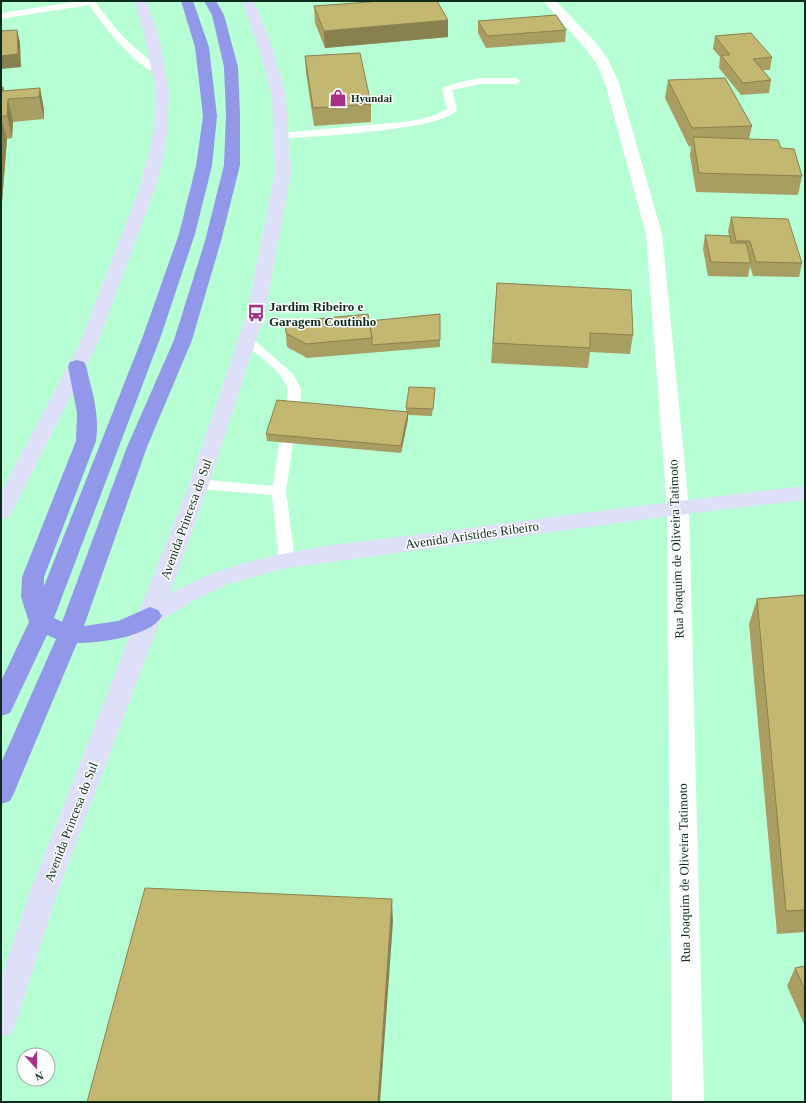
<svg xmlns="http://www.w3.org/2000/svg" width="806" height="1103" viewBox="0 0 806 1103" font-family="'Times New Roman',serif">
	<style>
		.lines { fill: none; stroke-linecap: round; stroke-linejoin: round }
		.lane { fill: #fff; fill-rule: evenodd }
		.street { fill: #fff; fill-rule: evenodd }
		.secondary { fill: #dee0f9; fill-rule: evenodd }
		.highway { fill: #9198ea; fill-rule: evenodd }
		.wall { fill: #a99d61 }
		.shaded-wall { fill: #89804f }
		.building { fill: #c4b771; stroke: #89804f }
		.labels { text-anchor: middle; dominant-baseline: central; stroke-width: 3; stroke-linejoin: round; paint-order: stroke }
		.far-poi-label { font-size: 11px; font-weight: bold; fill: #0e2c1d; stroke: #fff; text-anchor: start }
		.poi-label { font-size: 13px; font-weight: bold; fill: #0e2c1d; stroke: #fff; text-anchor: start }
		.street-label { font-size: 13px; fill: #0e2c1d; stroke: #fff }
	</style>
	<rect width="100%" height="100%" fill="#b6ffd5"/>
	<g class="lines">
		<path class="lane" d="M81 1H95C113 28 134 50 161 68L163 70 161 72C142 77 99 20 89 5L1 19V13Z
			M481 78H516L521 81 516 84H481L452 90 457 110C440 131 313 136 281 139L276 136 281 133 412 121 436 115 447 109 442 89 444 87 464 81Z
			M247 336 251 337 293 374 301 389 300 409 298 412 293 413 288 412C284 405 289 395 287 387 280 369 257 355 243 343L241 340 243 337Z
			M286 439 291 440 293 443 286 491 295 560 292 564 287 565 282 564 279 560 272 495 199 489 194 487 192 484 194 481 199 479 273 486 279 443 281 440Z"/>
		<path class="street" d="M543 1H556L595 42 608 59 619 83 662 234 689 508 704 1102H672L667 508 646 234 605 83 596 63 585 48Z"/>
		<path class="secondary" d="M134 1H146L159 37 169 89 168 124 165 152 155 189 97 345 12 512 9 517 1 519V492L79 345 139 189 149 152 154 124 155 89 145 37Z
			M242 1H254L273 49 286 96 291 173 265 313 209 484 170 594C248 548 358 543 447 531 566 515 685 500 805 486V500L678 515 287 568 228 584 195 600 160 621 57 894 16 1023 12 1033 1 1037V978L29 894 189 484 247 313 275 173 272 96 259 49Z"/>
		<path class="highway" d="M181 1H193L209 47 217 116 212 166 195 234 161 336 54 618 62 622 127 447 174 340 205 241 224 165 226 115 224 67 212 15 204 1H216L224 15 238 67 240 115V165L221 241 192 340 147 447 84 626 118 621 150 607 158 610 162 616C150 637 99 643 77 643L14 793 10 801 1 804V763L56 639 47 635 10 713 1 716V681L29 622 21 597 22 577 76 441 77 413 68 366 70 362 77 360 84 362 86 366C92 391 100 415 96 441L44 577V586L143 336 179 234 196 166 203 116 195 47Z"/>
	</g>
	<path class="wall" d="M342 4 448 37 325 48 315 23 314 6Z
		M478 21 566 30 565 42 486 48 478 33Z
		M715 36 772 57 770 70H763L771 80 769 93 741 95 719 68 720 57 713 49Z
		M305 56 371 104V122L314 126 306 73Z
		M668 80 752 126 749 139 781 148 802 176 798 195 696 192 690 155 691 146 689 147 665 98Z
		M1 87H3L4 91 40 88 44 110V119L13 122 12 138 7 139 2 202H1Z
		M731 217 802 263 799 277 753 276 750 266 748 277 708 276 703 249 705 235 729 236 728 231Z
		M497 283 633 335 630 354 590 352 588 368 491 363Z
		M440 314V347L307 358 287 347 285 322 369 321Z
		M435 388 432 416 408 415V419L401 453 267 441 266 434 406 412V408Z
		M805 595V932L777 934 749 624 757 599Z
		M805 966V1026L787 986 795 968Z"/>
	<path class="shaded-wall" d="M448 20V37L325 48 324 31Z
		M17 30 20 42 21 67 1 69V56Z
		M3 87 8 109V99L13 122 12 138 2 91Z
		M40 88 44 110V119L39 97Z
		M1 116 7 139 2 202 1 199Z
		M1 251 2 255V275L1 273Z
		M408 412V419L401 453V446Z
		M392 899 393 922 380 1102H378Z"/>
	<path class="building" d="M381 1H437L448 20 324 31 314 6 342 4Z
		M556 15 566 30 487 36 478 21Z
		M17 30 18 54 1 56V31Z
		M751 33 772 57 753 59 771 80 743 83 721 55H730L715 36Z
		M360 53 371 104 313 108 305 56Z
		M725 78 752 126 692 128 668 80Z
		M1 87H3L2 91 40 88 39 97 8 99 7 116H1V120Z
		M693 137 778 140 781 148 794 149 802 176 699 173Z
		M731 217 788 219 802 263 756 262 750 241H736Z
		M705 235 730 236 731 243H746L751 263 711 262Z
		M497 283 631 290 633 335 590 333V348L493 343Z
		M368 314 372 338 306 344 286 333 285 322Z
		M440 314V340L372 345V338L369 321Z
		M409 387 435 388 433 409 406 408Z
		M277 400 408 412 401 446 266 434Z
		M805 595V910L786 911 757 599Z
		M145 888 392 899 378 1102H87Z
		M805 966V990L795 968Z"/>
	<defs>
		<g id="shop-bare" transform="scale(1.38)"><path d="M-5-2.5h2.3a2.7 3.5 0 0 1 5.4 0H5L5.5 6h-11ZM-1.5-2.5h3a1.5 2.3 0 0 0-3 0Z" fill="#a7328a" stroke="#fff" stroke-width="2.5" paint-order="stroke"/></g>
		<g id="bus-bare" transform="scale(1.38)"><path d="M-5-6H5V4H4V6H2V4H-2V6H-4V4H-5ZM-3.5-4V0h7V-4ZM-3.5 1.2v1.5H-2V1.2ZM2 1.2v1.5H3.5V1.2Z" fill="#a7328a" stroke="#fff" stroke-width="2.5" paint-order="stroke"/></g>
	</defs>
	<g fill-rule="evenodd">
		<use href="#shop-bare" x="338" y="98"/>
		<use href="#bus-bare" x="256" y="313"/>
	</g>
	<g class="labels">
		<g class="far-poi-label">
			<text x="351" y="98">Hyundai</text>
		</g>
		<g class="poi-label">
			<text x="269" y="306">Jardim Ribeiro e<tspan x="269" dy="15">Garagem Coutinho</tspan></text>
		</g>
		<g class="street-label">
			<text transform="translate(186 519) rotate(-70)">Avenida Princesa do Sul</text>
			<text transform="translate(472 535) rotate(-8)">Avenida Aristides Ribeiro</text>
			<text transform="translate(676 549) rotate(-92)">Rua Joaquim de Oliveira Tatimoto</text>
			<text transform="translate(71 822) rotate(-69)">Avenida Princesa do Sul</text>
			<text transform="translate(684 873) rotate(-91)">Rua Joaquim de Oliveira Tatimoto</text>
		</g>
	</g>
	<rect width="806" height="1103" fill="none" stroke="#0e2c1d" stroke-width="4"/>
	<g transform="translate(36 1067) rotate(159)"><circle r="19" fill="#ffffff" stroke="#9faba5"/>
	<path d="M0-3L7 15L0 10L-7 15Z" fill="#a7328a"/>
	<text y="-6" font-size="11" font-weight="bold" text-anchor="middle" fill="#0e2c1d">N</text>
	</g>
</svg>
